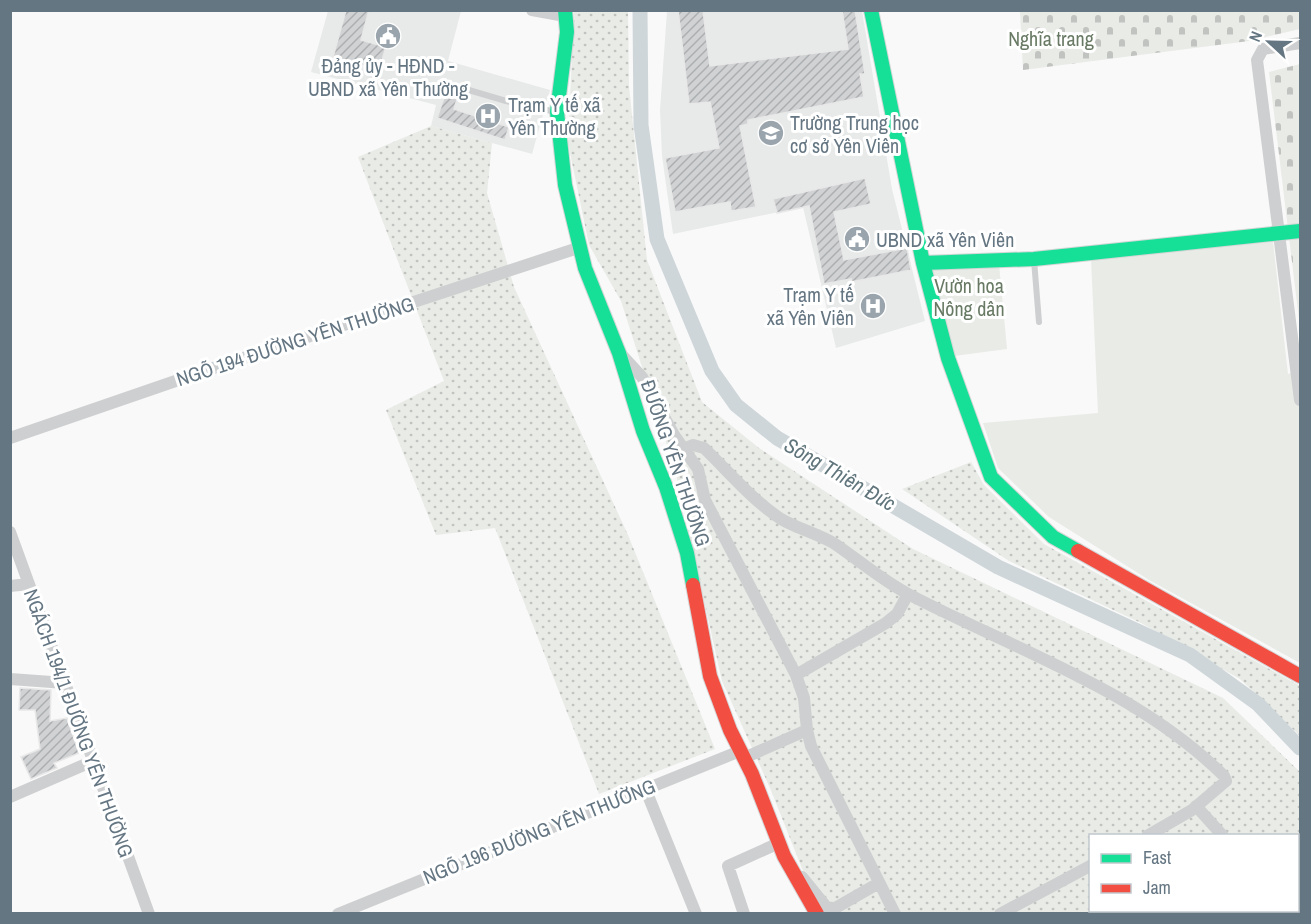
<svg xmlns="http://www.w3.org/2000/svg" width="1311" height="924" viewBox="0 0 1311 924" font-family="'Archivo Narrow',sans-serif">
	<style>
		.built { fill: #e8e9e9 }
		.green { fill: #e8ebe6 }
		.cemetery { fill: url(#cemetery-stones) }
		.garden { fill: url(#garden-dots); fill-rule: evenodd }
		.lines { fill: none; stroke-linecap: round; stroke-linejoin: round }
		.canal { stroke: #ced6d9; stroke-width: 15 }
		.building { fill: url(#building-hatch); stroke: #e8e8e8; stroke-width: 1.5 }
		.fast-casing { stroke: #d5d6d7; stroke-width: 16 }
		.jam-casing { stroke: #d5d6d7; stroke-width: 16 }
		.lane { stroke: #cecfd0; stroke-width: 6 }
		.street { stroke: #cecfd0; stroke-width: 12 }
		.fast { stroke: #16e098; stroke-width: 14 }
		.jam { stroke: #f24e42; stroke-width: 14 }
		.labels { text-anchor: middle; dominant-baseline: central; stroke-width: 6; stroke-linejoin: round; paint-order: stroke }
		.park-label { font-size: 20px; fill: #687a64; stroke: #fff }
		.poi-label { font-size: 20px; fill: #657683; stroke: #fff; text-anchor: start }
		.street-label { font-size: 20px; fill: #657683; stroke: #fff }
		.water-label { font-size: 21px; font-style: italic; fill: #60757c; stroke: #fff }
	</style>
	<defs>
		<pattern id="cemetery-stones" width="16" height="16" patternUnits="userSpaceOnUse" patternTransform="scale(1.5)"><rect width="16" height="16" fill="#e8ebe6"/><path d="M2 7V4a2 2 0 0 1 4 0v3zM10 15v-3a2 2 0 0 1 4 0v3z" fill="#c0c3c0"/></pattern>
		<pattern id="garden-dots" width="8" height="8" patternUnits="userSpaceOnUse" patternTransform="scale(1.5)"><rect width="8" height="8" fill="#e8ebe6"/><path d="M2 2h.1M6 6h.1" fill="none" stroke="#c0c3c0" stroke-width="1.8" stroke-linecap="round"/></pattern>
		<pattern id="building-hatch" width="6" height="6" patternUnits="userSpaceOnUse" patternTransform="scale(1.5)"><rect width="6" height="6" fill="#d0d2d3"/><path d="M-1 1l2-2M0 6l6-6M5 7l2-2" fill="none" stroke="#acafb1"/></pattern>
	</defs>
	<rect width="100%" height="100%" fill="#f9f9f9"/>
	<path class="built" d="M328 11H461L448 61 550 90 532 154 431 126 436 105 311 72Z
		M667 11H862L892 189 925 321 836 348 803 207 673 234 662 156 660 110Z"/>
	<path class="green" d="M1273 242 1288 374 1300 371V663L1149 580 1049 517 998 468 983 423 1098 413 1091 259Z
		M999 264 1007 349 954 356 927 265Z"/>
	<path class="cemetery" d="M1020 11H1300V29L1249 41 1023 70Z
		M1300 64V328L1269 72Z"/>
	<path class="garden" d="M574 11H628L629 86 647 260 702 402 759 448 913 549 1223 698 1300 772V913H833L803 871 770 788 722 681 675 470 621 301 589 245 568 143ZM1090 836H1298V910H1090Z
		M431 126 492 143 487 193 514 287 628 535 715 749 599 794 495 528 436 535 386 410 444 381 358 157Z
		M971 462 984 485 1044 544 1300 686V736L1240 679 1141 623 1009 561 902 489Z"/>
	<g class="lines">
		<path class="canal" d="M640 10 641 125 657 239 712 371 736 405 777 438 998 567 1190 655 1258 704 1300 748"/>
	</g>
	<path class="building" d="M346 10H369L361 40 386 47 379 70 333 57Z
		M678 10H703L710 66 848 49 842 10H855L865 74H860L864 97 748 120V124L740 126 756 207 731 211 730 202 675 212 665 158 719 148 710 102 689 104Z
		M447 89 459 93 454 109 509 127 505 140 437 118Z
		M865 178 871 204 834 212 844 260 907 248 911 270 851 282V279L824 284 809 206 777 213 773 199Z
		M20 688 51 690 50 721 67 718 79 753 54 763 57 768 31 779 21 757 40 749 35 710H19Z"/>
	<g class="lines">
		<g class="fast-casing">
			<path id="fast" d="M565 10 567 32 557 112 565 185 585 268 619 353 643 431 666 487 687 553 693 585
				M871 10 923 263 948 358 991 477 1053 537 1078 551
				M923 263 1034 259 1300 231"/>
		</g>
		<g class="jam-casing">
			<path id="jam" d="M1078 551 1300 676
				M693 585 710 676 730 730 752 774 784 856 817 914"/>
		</g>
		<path class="lane" d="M445 83 506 101 556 112
			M1034 260 1039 322"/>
		<path class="street" d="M532 10 565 16
			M1300 43 1263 49 1257 60 1300 400
			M620 353 642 377 674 435 698 469 705 500 796 675 804 698 807 730 744 758
			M10 438 222 365 581 247
			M685 448 693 445 704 448C729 472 752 500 781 519 798 529 819 534 835 544 860 561 883 581 910 595 1016 650 1137 690 1224 776L1226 781 1192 810 1147 836
			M10 532 149 914
			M10 586 29 584
			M796 675 886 623 897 614 908 594
			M10 679 65 683
			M807 730 811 746 895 914
			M645 788 696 914
			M10 797 93 761
			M1196 806 1223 836
			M802 877 828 909 837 907 879 883
			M1281 910 1282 914
			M338 914 740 751
			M744 914 728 866 779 843
			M1000 914 1090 866"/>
		<use href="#fast" class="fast"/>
		<use href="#jam" class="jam"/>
	</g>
	<defs>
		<g id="civic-disc" transform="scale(1.35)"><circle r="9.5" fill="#99a4ac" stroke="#fff"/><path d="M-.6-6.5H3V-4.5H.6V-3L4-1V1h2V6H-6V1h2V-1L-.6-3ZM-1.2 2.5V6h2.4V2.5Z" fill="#fff"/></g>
		<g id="hospital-disc" transform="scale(1.35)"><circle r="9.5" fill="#99a4ac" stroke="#fff"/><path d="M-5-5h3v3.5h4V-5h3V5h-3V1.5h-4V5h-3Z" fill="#fff"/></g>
		<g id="school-disc" transform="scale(1.35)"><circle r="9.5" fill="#99a4ac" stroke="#fff"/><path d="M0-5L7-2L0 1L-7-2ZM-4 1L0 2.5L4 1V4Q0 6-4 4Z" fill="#fff"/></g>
	</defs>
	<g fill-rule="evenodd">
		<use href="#civic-disc" x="388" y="36"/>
		<use href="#hospital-disc" x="488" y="116"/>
		<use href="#school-disc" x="771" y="133"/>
		<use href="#civic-disc" x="857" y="239"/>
		<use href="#hospital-disc" x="873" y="306"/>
	</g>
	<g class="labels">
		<g class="park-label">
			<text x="1051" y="38">Nghĩa trang</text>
			<text x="969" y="285">Vườn hoa<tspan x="969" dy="23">Nông dân</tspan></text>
		</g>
		<g class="poi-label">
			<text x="388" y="65" text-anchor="middle">Đảng ủy - HĐND -<tspan x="388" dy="23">UBND xã Yên Thường</tspan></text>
			<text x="508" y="104">Trạm Y tế xã<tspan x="508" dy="23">Yên Thường</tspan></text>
			<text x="790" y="122">Trường Trung học<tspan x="790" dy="23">cơ sở Yên Viên</tspan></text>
			<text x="876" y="239">UBND xã Yên Viên</text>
			<text x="854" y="294" text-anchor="end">Trạm Y tế<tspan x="854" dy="23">xã Yên Viên</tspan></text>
		</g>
		<g class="street-label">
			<text transform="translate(295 341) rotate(-18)">NGÕ 194 ĐƯỜNG YÊN THƯỜNG</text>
			<text transform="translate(676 463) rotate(71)">ĐƯỜNG YÊN THƯỜNG</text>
			<text transform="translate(79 723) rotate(70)">NGÁCH 194/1 ĐƯỜNG YÊN THƯỜNG</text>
			<text transform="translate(539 831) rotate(-22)">NGÕ 196 ĐƯỜNG YÊN THƯỜNG</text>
		</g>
		<g class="water-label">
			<text transform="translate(840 474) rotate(30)">Sông Thiên Đức</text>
		</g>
	</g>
	<rect width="1311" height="924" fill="none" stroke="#657683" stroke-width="24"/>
	<rect x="1089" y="834" width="210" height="78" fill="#ffffff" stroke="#c1c8cd" stroke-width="1.5"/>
	<rect x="1101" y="854" width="30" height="9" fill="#16e098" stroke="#c1c8cd" stroke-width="1.5"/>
	<text x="1143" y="864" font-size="18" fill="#657683">Fast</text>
	<rect x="1101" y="884" width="30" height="9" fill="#f24e42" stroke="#c1c8cd" stroke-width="1.5"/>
	<text x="1143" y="894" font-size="18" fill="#657683">Jam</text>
	<g transform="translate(1269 42) rotate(292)" stroke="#ffffff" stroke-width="4.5" paint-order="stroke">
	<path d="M0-4.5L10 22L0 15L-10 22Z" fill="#657683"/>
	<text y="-9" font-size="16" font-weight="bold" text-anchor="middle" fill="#657683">N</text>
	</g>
</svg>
